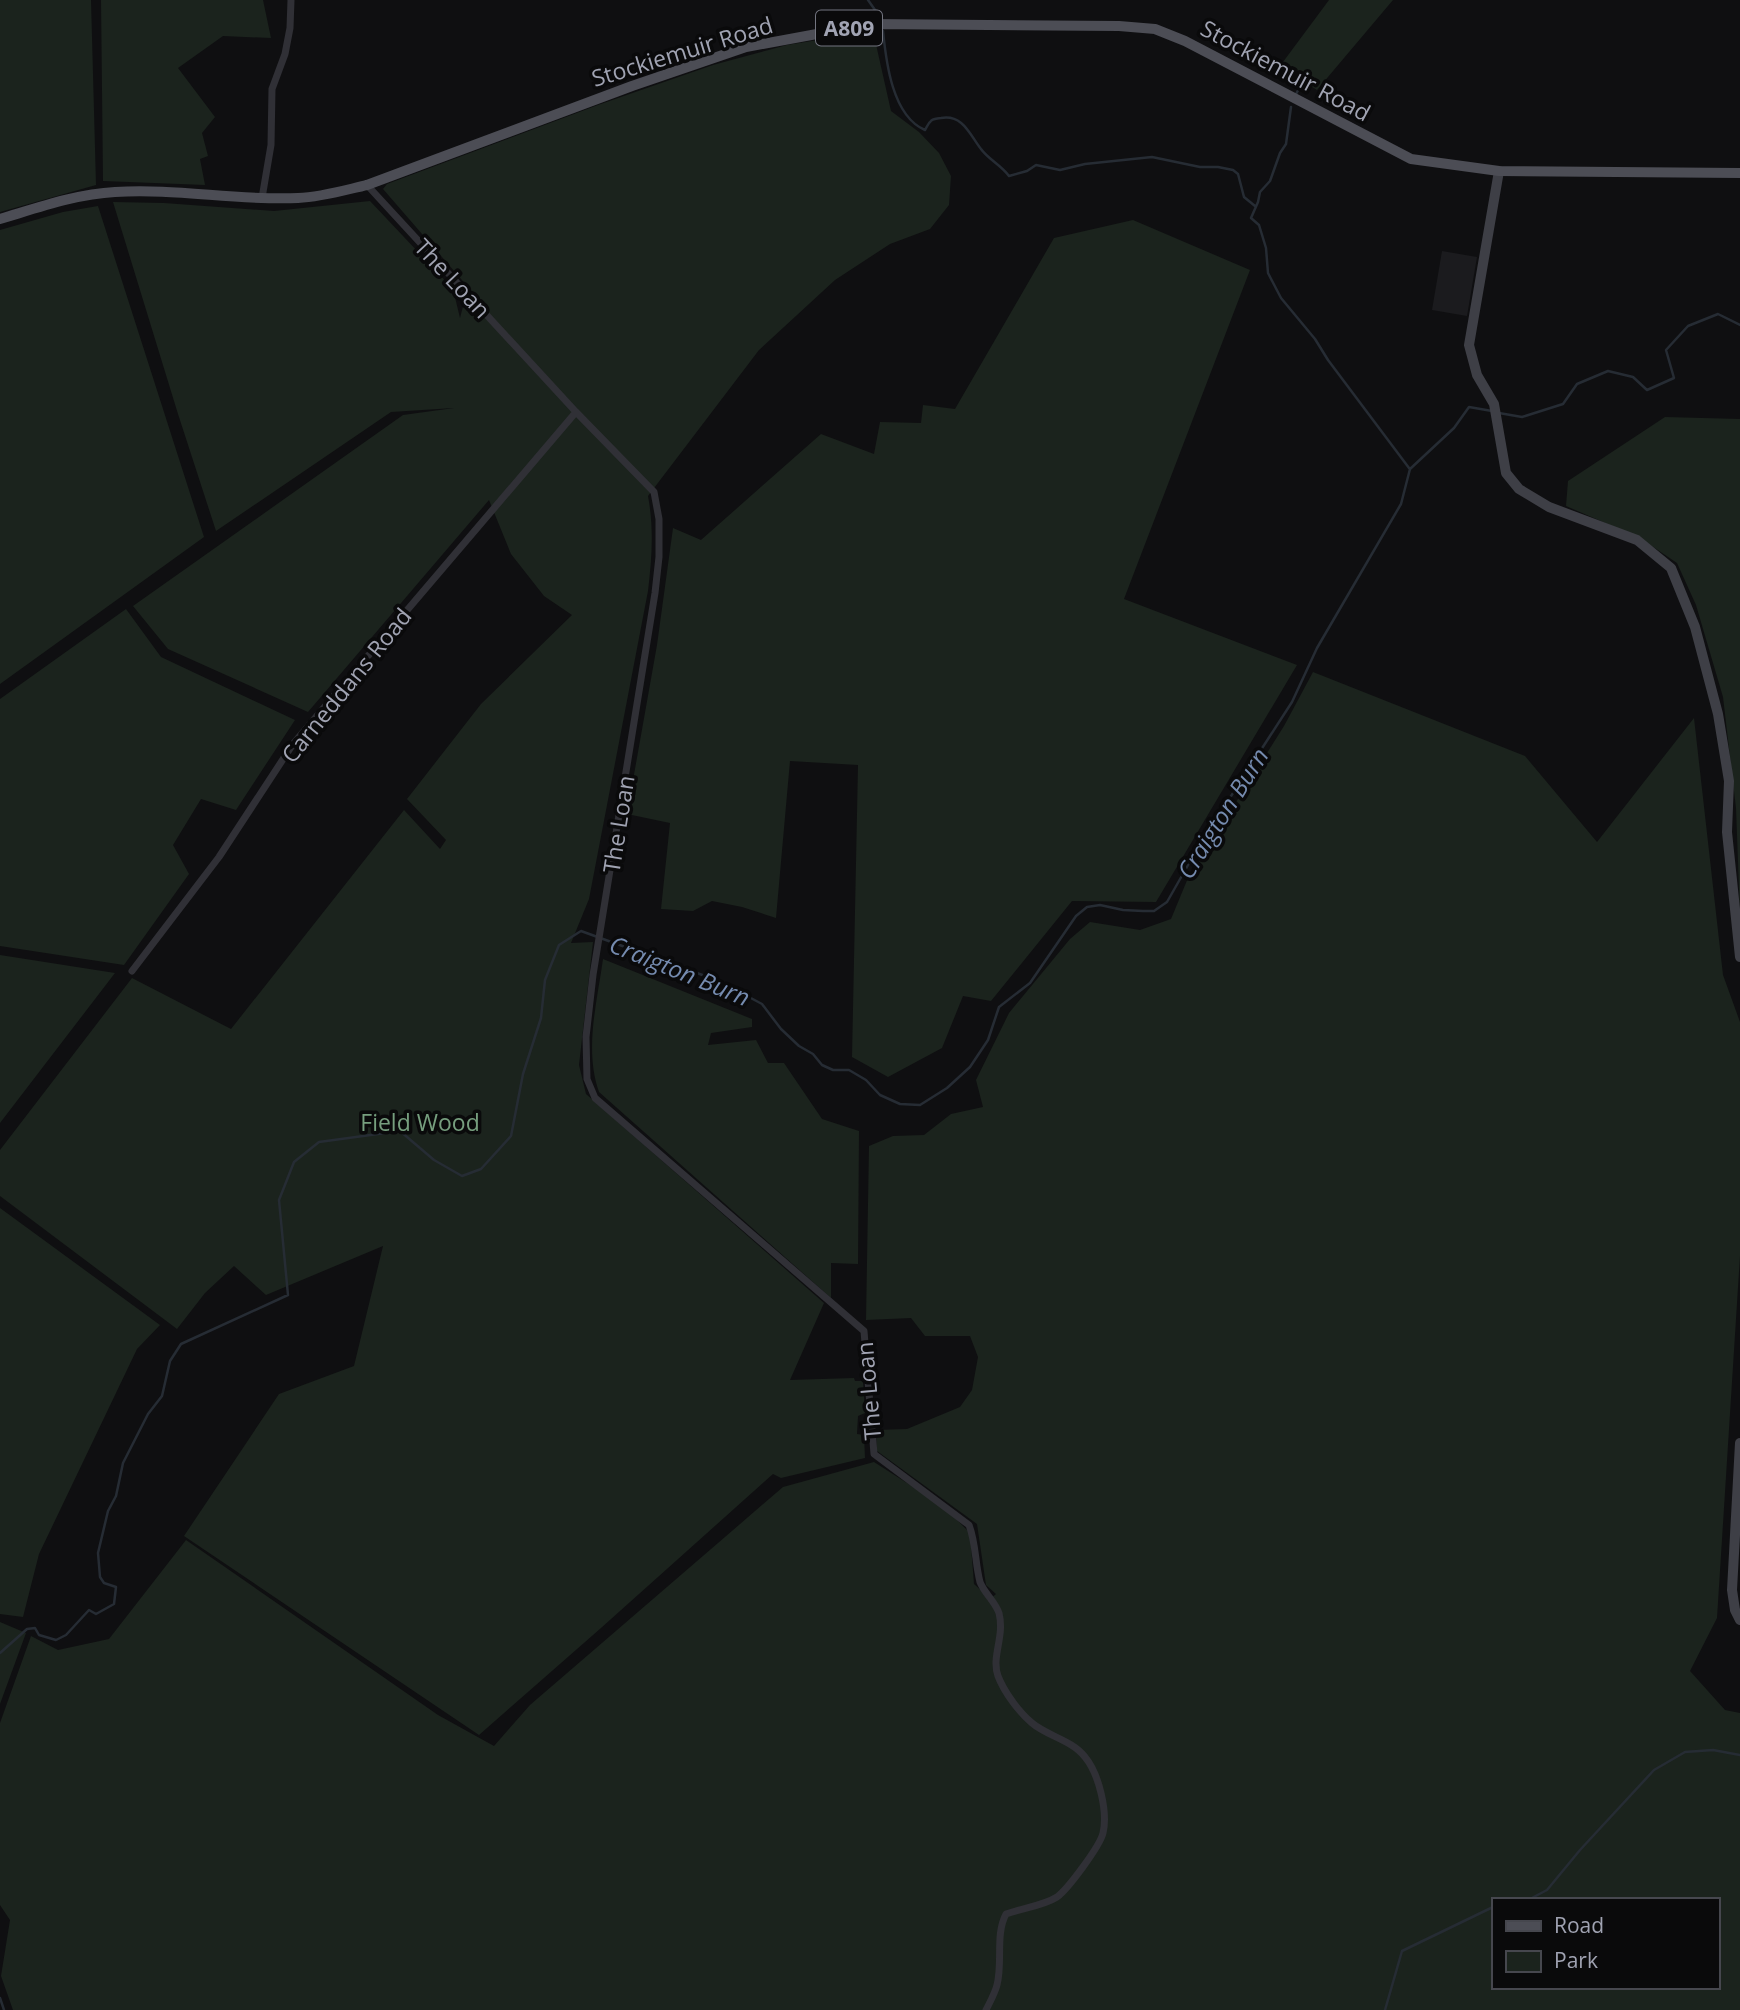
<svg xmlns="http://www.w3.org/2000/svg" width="1740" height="2010" viewBox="0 0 1740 2010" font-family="'Open Sans',sans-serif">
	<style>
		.built { fill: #1b1b1e }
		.green { fill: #1b231d; fill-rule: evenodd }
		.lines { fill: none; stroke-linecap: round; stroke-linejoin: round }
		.stream { stroke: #262c34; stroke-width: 2.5 }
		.street { stroke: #303036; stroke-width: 7 }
		.secondary { stroke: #3e3f46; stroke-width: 10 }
		.primary { stroke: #4c4d55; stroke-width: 10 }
		.labels { text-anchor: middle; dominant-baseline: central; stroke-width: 7; stroke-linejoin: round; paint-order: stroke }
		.shield { fill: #0a0a0b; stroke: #737580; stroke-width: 2 }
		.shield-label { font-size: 21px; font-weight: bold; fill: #a0a3b2 }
		.street-label { font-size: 23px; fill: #a0a3b2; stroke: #0a0a0b }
		.park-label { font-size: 23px; fill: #769e7e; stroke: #0a0a0b }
		.water-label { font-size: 24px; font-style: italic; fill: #758baf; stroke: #0a0a0b }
	</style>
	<rect width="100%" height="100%" fill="#0f0f11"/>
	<path class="built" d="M1442 251 1477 257 1467 316 1432 310Z"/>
	<path class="green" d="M0 0H91L96 185 0 212Z
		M101 0H263L271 38 223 36 178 68 215 117 202 133 208 156 200 159 205 185 103 181Z
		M1329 0H1393L1317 90 1280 66Z
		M873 31 891 111 919 132 939 153 951 176 949 205 930 229 890 244 835 280 759 350 648 496C654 528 652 558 648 591L589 899 571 943 593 942 579 1065 586 1094 824 1303 790 1380 854 1378 855 1381H863L865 1413 858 1416 857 1434 864 1435 865 1458 781 1478 773 1474 601 1628 479 1735 184 1536 279 1394 354 1366 383 1246 266 1295 234 1266 205 1293 177 1329 0 1196V1150L132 978 231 1029 404 810 440 849 446 840 407 799 481 704 572 615 544 596 511 554 489 500 308 712 168 649 133 606 403 415 454 408 391 412 216 531 178 414 113 202 164 203 274 211 370 201 453 289 460 318 468 287 383 189 387 184 598 105 713 65 787 45Z
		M98 206 204 537 0 684V230L63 212Z
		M1133 220 1250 270 1124 599 1297 665 1156 902 1072 901 991 1001 963 996 942 1048 888 1077 852 1057 858 765 790 761 776 918 742 907 712 901 693 911 661 909 670 823 627 814 657 645 673 528 701 540 821 434 874 454 880 422 921 423 923 405 955 409 1054 238Z
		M1665 417 1740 419V916L1736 808 1723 697 1696 605 1677 563 1640 538 1566 506 1568 481Z
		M126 609 161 657 295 720 236 810 201 799 173 845 189 874 124 965 0 946V699Z
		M1313 672 1525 756 1597 842 1694 718 1723 975 1740 1022V1256L1717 1618 1690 1671 1725 1710 1740 1713V2010H13L1 1976 10 1920 0 1905V1723L31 1636 58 1650 109 1639 186 1540 438 1715 494 1746 530 1705 783 1487 874 1462 943 1506 970 1533 974 1584 985 1594 988 1601 996 1594 986 1585 977 1524 877 1451 876 1430 907 1429 960 1407 972 1390 978 1357 970 1336H925L911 1318 866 1320 869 1146 893 1136 924 1135 951 1114 983 1107 976 1080 1009 1013 1070 939 1090 922 1140 930 1171 919 1188 878 1284 726ZM1493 1900H1717V1987H1493Z
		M0 955 115 973 0 1123Z
		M603 959 752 1019V1027L711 1033 708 1045 756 1040 768 1063H784L822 1119 859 1131 858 1264 831 1263V1298L599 1092C584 1049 597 1003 603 959Z
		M0 1208 160 1325 137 1349 39 1554 23 1617 0 1614Z
		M0 1622 26 1633 0 1704Z"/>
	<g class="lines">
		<path class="stream" d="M868 0 880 17
			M883 31C886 61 892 116 925 130 927 127 928 123 931 121 932 119 940 118 941 118 963 114 970 135 981 149 988 159 1001 165 1009 176L1027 171 1036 165 1060 170 1085 164 1152 157 1200 167H1218L1233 170 1238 174 1244 197 1255 206
			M1296 94 1301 85
			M1291 107 1286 144 1280 153 1270 181 1260 192 1258 202 1251 218 1259 225 1266 248 1268 273 1281 298 1315 339 1328 360 1409 468
			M1499 413 1522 417 1563 404 1577 384 1608 371 1633 377 1647 390 1674 378 1666 350 1688 326 1718 314 1740 325
			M0 1653 27 1629 35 1628 39 1635 56 1640 66 1635 89 1610 96 1614 114 1604 116 1587 104 1583 100 1577 98 1553 108 1511 116 1496 123 1463 148 1414 162 1396 170 1361 181 1344 288 1295 279 1200 294 1162 319 1142 400 1131 434 1160 462 1176 481 1169 511 1136 523 1074 541 1018 545 980 559 945 581 931 719 981 762 1004 781 1029 799 1046 813 1054 822 1065 833 1070H849L866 1080 880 1095 900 1104 920 1105 947 1088 970 1067 988 1040 999 1007 1030 983 1076 916 1087 907 1100 905 1123 910 1143 911H1154L1167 902 1200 844 1292 702 1317 648 1401 504 1410 469 1454 428 1469 407 1492 411
			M1528 1900 1547 1890 1580 1850 1654 1770 1685 1752 1713 1750 1740 1755
			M0 1998 4 2010
			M1385 2010 1402 1951 1493 1907"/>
		<path class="street" d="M367 185 576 412 654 492 659 519V557L655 593 593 975 586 1037 587 1079 595 1098 864 1331 874 1454 969 1525C976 1543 975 1563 980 1582 984 1593 995 1601 999 1613 1005 1637 991 1656 998 1676 1004 1692 1019 1712 1032 1723 1047 1736 1072 1740 1085 1757 1099 1774 1108 1812 1103 1833 1100 1846 1068 1889 1057 1897 1043 1906 1022 1908 1006 1914 995 1935 1003 1961 997 1985 995 1993 990 2002 986 2010
			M262 198 271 145 272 89 285 54 290 28 291 0
			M132 971 219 857 293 744 576 412"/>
		<path class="secondary" d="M1499 171 1469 345 1477 375 1494 404 1506 473 1519 489 1549 507 1637 540 1671 568 1695 627 1718 714 1729 781 1727 832 1740 957
			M1740 1443 1732 1590 1735 1610 1740 1620"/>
		<path class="primary" d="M0 219C37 208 76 194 115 192 176 188 237 201 298 198 322 197 345 190 367 185L632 86 746 47 871 24 1119 26 1155 29 1185 41 1411 159 1499 171 1740 173"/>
	</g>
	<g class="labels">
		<rect class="shield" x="816" y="10.5" width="66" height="35" rx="5"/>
		<g class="shield-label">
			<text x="849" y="28">A809</text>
		</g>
		<g class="street-label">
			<text transform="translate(682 51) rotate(-17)">Stockiemuir Road</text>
			<text transform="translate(1286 70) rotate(28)">Stockiemuir Road</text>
			<text transform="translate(453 278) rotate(47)">The Loan</text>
			<text transform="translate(346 685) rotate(-51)">Carneddans Road</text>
			<text transform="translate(618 824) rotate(-81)">The Loan</text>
			<text transform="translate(868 1391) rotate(-95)">The Loan</text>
		</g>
		<g class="park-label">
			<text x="420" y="1122">Field Wood</text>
		</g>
		<g class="water-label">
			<text transform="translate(1222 813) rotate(-58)">Craigton Burn</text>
			<text transform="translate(680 970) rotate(22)">Craigton Burn</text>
		</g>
	</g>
	<rect x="1492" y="1898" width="228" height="91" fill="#0a0a0b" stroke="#46474e" stroke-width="2"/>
	<rect x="1506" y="1921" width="35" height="10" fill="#4c4d55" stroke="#46474e" stroke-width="2"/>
	<text x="1554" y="1933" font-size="21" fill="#a0a3b2">Road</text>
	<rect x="1506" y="1951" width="35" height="21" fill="#1b231d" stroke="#46474e" stroke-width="2"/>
	<text x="1554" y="1968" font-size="21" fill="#a0a3b2">Park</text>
</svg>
